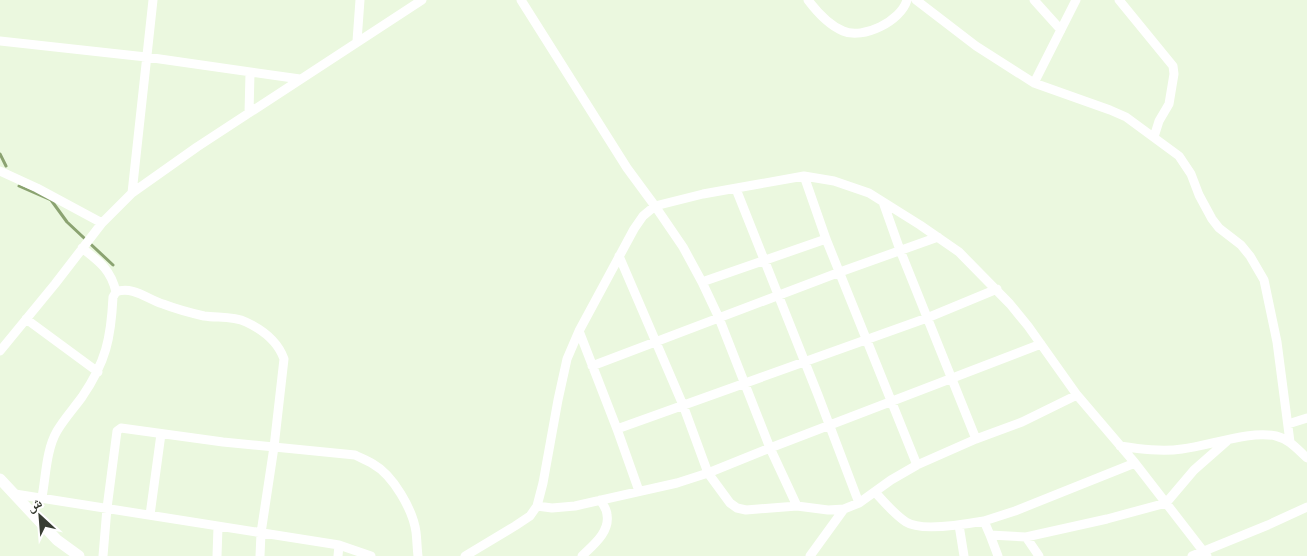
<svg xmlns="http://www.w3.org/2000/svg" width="1307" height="556" viewBox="0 0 1307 556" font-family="'Space Grotesk','Noto Naskh Arabic',sans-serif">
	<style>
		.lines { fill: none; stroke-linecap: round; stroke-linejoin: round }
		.stream { stroke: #8ba371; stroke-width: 3 }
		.minor { stroke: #fff; stroke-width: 9 }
		.tertiary { stroke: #fff; stroke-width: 11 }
	</style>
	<rect width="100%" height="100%" fill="#ebf8df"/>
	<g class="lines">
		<path class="stream" d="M0 154 6 166
			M19 186 51 200 67 222 113 265"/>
		<path class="minor" d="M521 0 627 168 655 206 703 194 804 176 834 181 869 193 920 225 959 252 1010 304 1028 326 1077 395 1135 463 1207 556
			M808 0C817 12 829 25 843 31 863 40 901 21 907 0
			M916 0 976 46 1034 83 1110 110 1126 117 1179 156 1191 174 1199 195 1212 219 1219 228 1241 245 1250 256 1264 280 1277 342 1290 442
			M1034 0 1061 30
			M1119 0 1173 66 1174 74 1169 104 1159 121 1154 137
			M0 41 146 57 300 79
			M357 41 360 0
			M1034 83 1076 0
			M249 113 250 73
			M0 171 37 188 102 223
			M804 176 826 239 917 465
			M736 189 818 395 859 503
			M132 193 153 0
			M883 202 900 250 976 439
			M619 256 683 405 708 473 730 503 737 508 746 510 797 506 828 510 844 509 859 503 891 480 917 465 976 439 1022 422 1077 395
			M702 282 826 239
			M116 292C132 285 149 300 163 304 176 309 191 313 204 316 218 318 233 316 246 322 263 330 278 342 284 359L274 447 261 533 260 556
			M26 319 98 372
			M579 331 617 429 639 491
			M0 351 55 284 102 223 132 193 197 147 422 0
			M592 366 840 272 938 237
			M1288 424 1307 418
			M617 429 927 318 997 289
			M1120 446C1140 449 1162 452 1182 449 1209 446 1250 430 1276 436 1289 439 1298 450 1307 458
			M875 492C884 502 894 514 906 522 921 532 967 524 984 521L990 535 1026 537 1107 519 1166 503 1194 470 1227 441
			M15 494 339 545 338 556
			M42 497C46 476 46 450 57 431 64 419 74 408 82 397 106 362 111 338 113 297L116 292C111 270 100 262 82 248
			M537 506 552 508 575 506 677 483 708 473 770 448 1041 344
			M150 515 161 434
			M984 521 1015 511 1135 463
			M959 525 964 556
			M990 535 998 556
			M1026 537 1039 556
			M339 545 371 556
			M103 556 107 508 117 431 121 428 223 442 355 455C361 458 367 460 373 464 393 475 413 510 416 532 417 540 417 548 418 556
			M217 556 218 527
			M465 556 515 526 530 516 537 506 543 483 558 400 567 359 579 331 634 229 643 216 655 206 683 247 702 282 719 318 770 448 797 506
			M582 556C593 545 610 532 607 515 607 510 603 504 600 500
			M810 556 844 509
			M1192 556 1268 525 1307 507"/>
		<path class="tertiary" d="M0 479 57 540 79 556"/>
	</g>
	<g transform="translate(40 516) rotate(334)" stroke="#ffffff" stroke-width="4" paint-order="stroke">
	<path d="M0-4L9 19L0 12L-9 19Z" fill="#383d33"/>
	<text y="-8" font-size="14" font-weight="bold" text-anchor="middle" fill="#383d33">ش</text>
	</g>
</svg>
